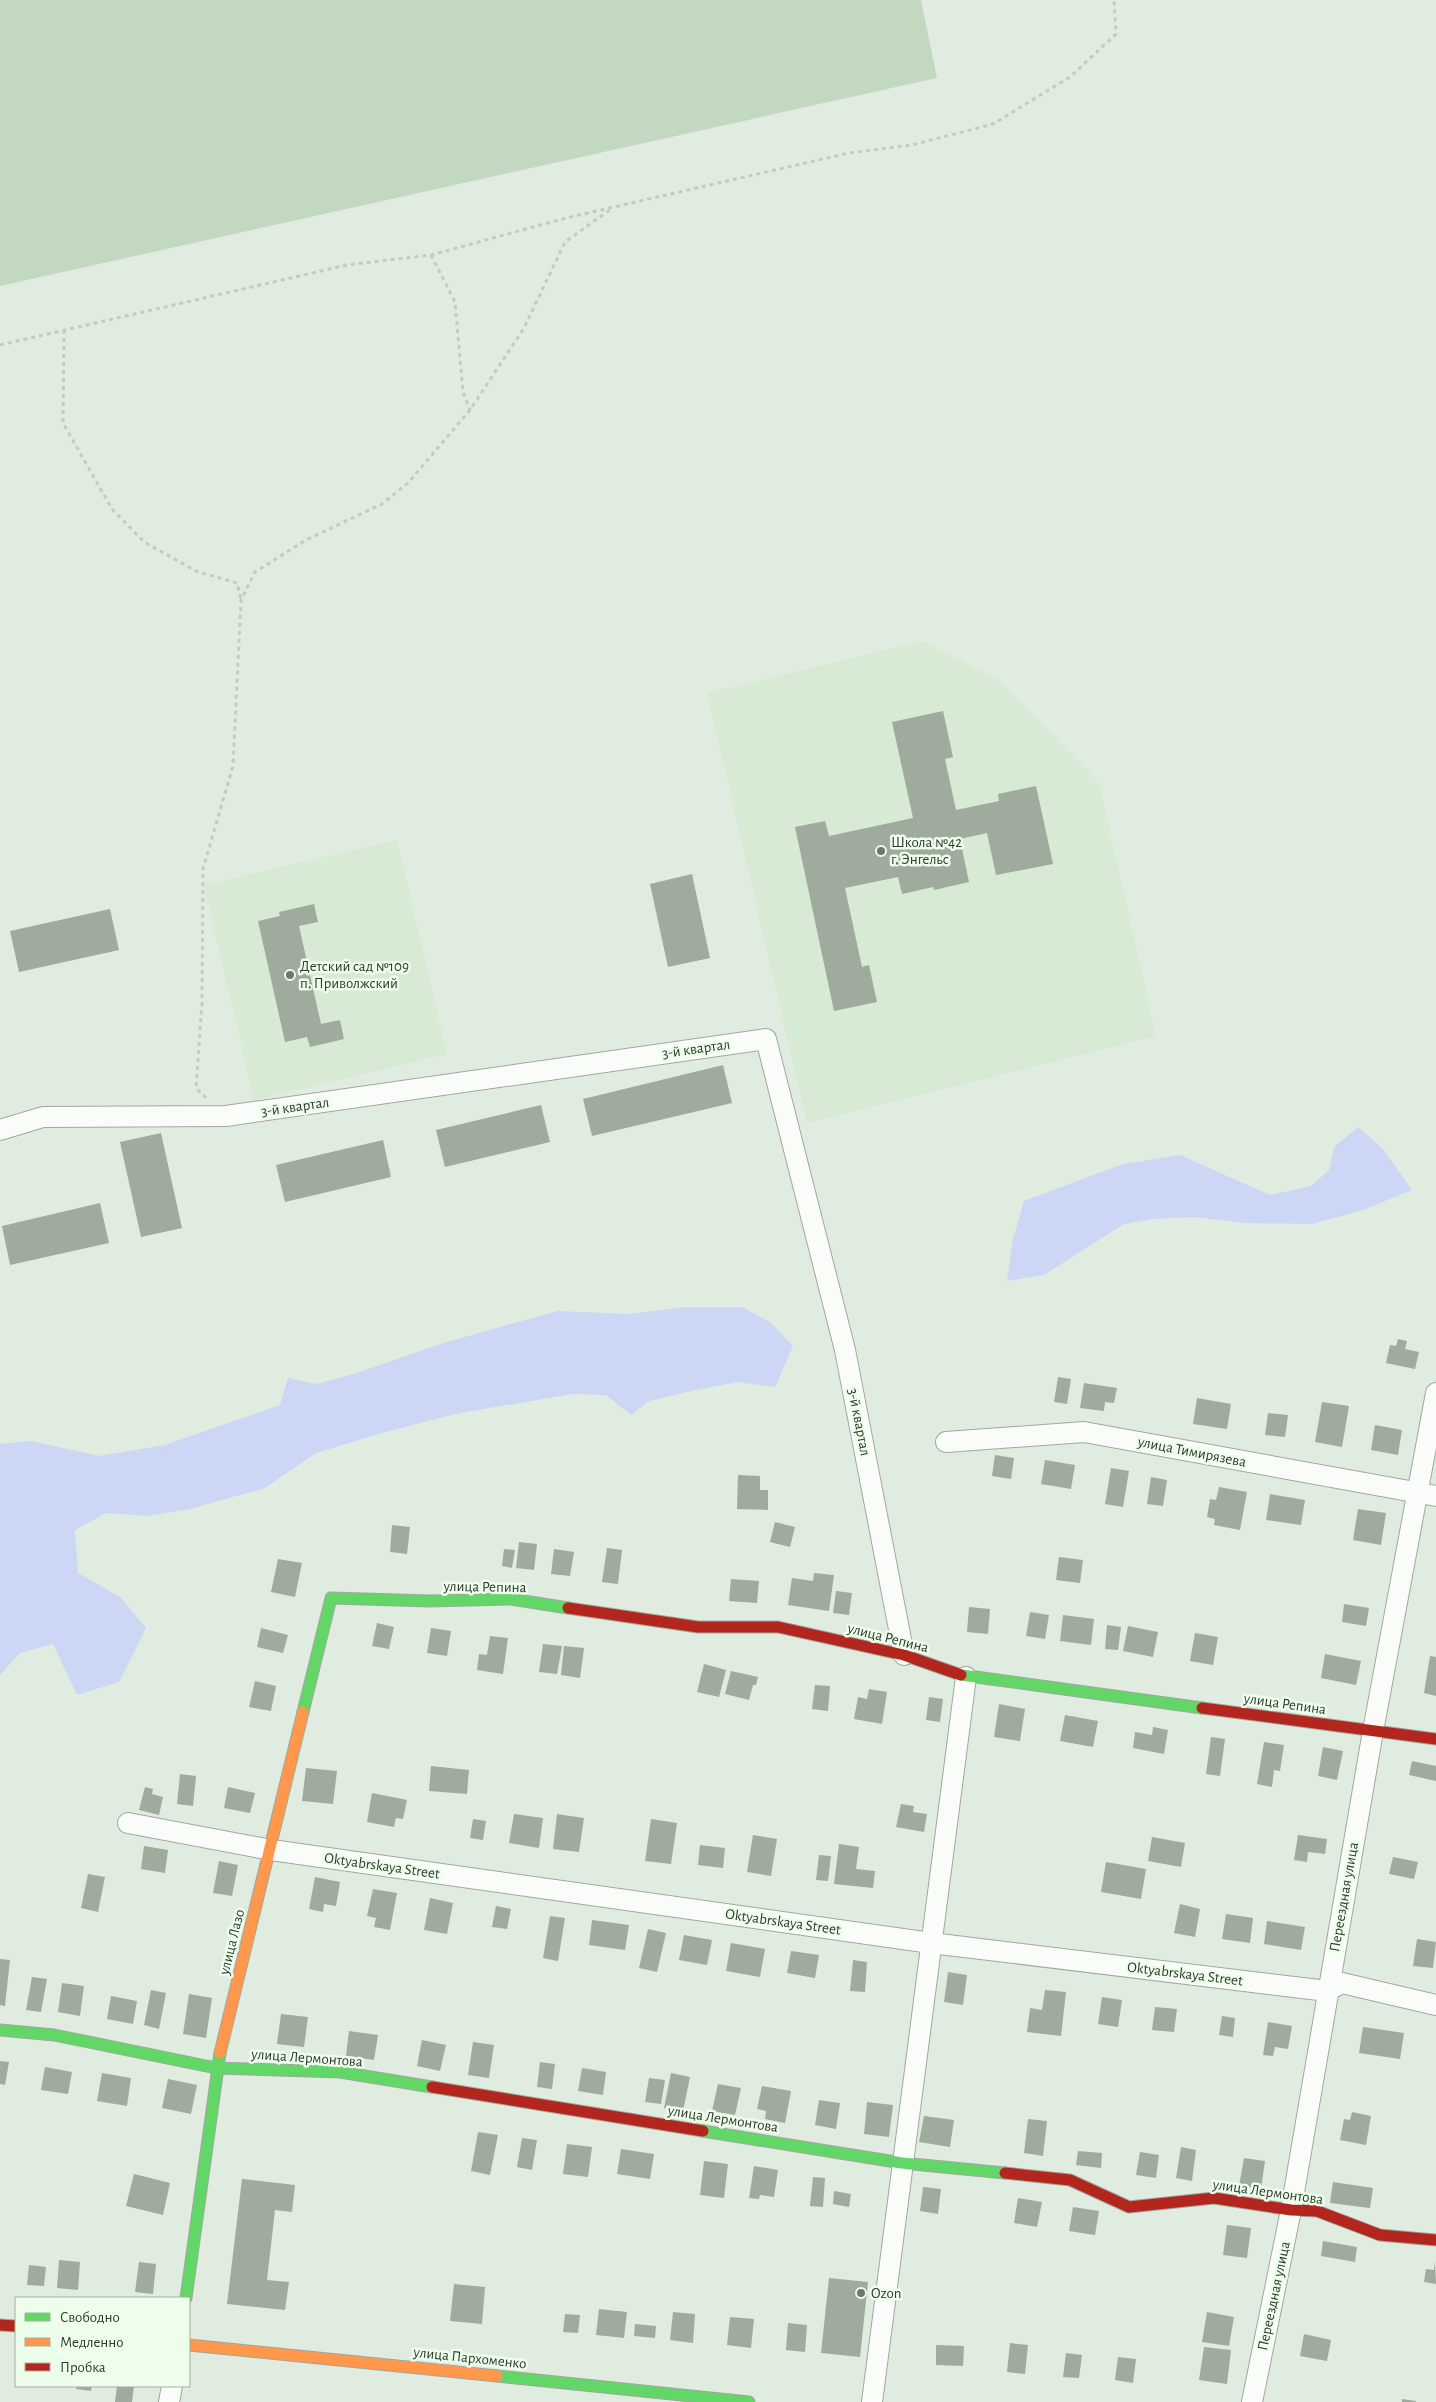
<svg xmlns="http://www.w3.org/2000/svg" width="1436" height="2402" viewBox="0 0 1436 2402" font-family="'Alegreya Sans',sans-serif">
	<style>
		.built { fill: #d6ead4 }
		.green { fill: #c3d8c1 }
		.water { fill: #cbd7f4 }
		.building { fill: #9eab9d }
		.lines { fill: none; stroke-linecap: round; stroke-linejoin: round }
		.street-casing { stroke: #a0a89f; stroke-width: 22 }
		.fast-casing { stroke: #a0a89f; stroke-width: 13 }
		.slow-casing { stroke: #a0a89f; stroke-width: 13 }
		.jam-casing { stroke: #a0a89f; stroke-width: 13 }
		.path { stroke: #c6cac5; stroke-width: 3; stroke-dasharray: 4 4; stroke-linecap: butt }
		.street { stroke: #fafcfa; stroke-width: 20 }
		.fast { stroke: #63d668; stroke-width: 11 }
		.slow { stroke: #ff974d; stroke-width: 11 }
		.jam { stroke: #b3261e; stroke-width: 11 }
		.poi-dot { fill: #6f786e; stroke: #edfeeb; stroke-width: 2 }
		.labels { text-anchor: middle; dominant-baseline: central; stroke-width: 5; stroke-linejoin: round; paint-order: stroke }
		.poi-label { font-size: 15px; fill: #313930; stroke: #edfeeb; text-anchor: start }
		.street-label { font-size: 15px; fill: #313930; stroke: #edfeeb }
	</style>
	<rect width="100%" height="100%" fill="#e1ece0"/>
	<path class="built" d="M924 641 997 679 1099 783 1156 1036 807 1123 707 693Z
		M397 840 447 1054 254 1100 204 885Z"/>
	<path class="green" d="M0 0H921L937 78 0 286Z"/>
	<path class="water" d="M1358 1127 1383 1149 1412 1190 1363 1210 1312 1224 1245 1223 1194 1217 1153 1219 1124 1224 1044 1275 1007 1281 1013 1239 1024 1201 1123 1164 1180 1155 1270 1195 1311 1186 1329 1170 1334 1147Z
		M686 1307H742L770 1322 793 1346 775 1387 738 1382 696 1390 649 1401 631 1415 606 1395 573 1394 460 1413 385 1432 316 1453 265 1488 190 1509 147 1516 106 1513 75 1530 78 1573 120 1597 146 1628 119 1682 77 1695 53 1644 20 1653 0 1675V1444L31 1441 99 1456 165 1445 280 1405 288 1378 316 1384 360 1372 440 1344 557 1311 629 1314Z"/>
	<path class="building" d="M943 711 953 757 945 759 956 810 999 801 998 794 1036 786 1053 864 996 875 987 833 960 839 969 882 934 890 933 887 902 894 898 877 845 888 862 967 869 965 877 1002 834 1011 795 827 825 821 829 836 913 818 892 722Z
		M692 874 710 958 668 967 650 884Z
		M314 904 318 922 299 926 321 1024 340 1020 344 1039 310 1047 307 1037 285 1042 258 921 280 916 279 912Z
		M110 909 119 950 19 972 10 931Z
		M723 1065 732 1103 592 1136 583 1099Z
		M541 1105 550 1142 445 1167 436 1130Z
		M161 1133 182 1228 141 1237 120 1142Z
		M383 1140 391 1177 285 1202 276 1165Z
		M100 1203 109 1243 10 1265 2 1226Z
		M1398 1339 1407 1341 1405 1349 1419 1352 1415 1369 1386 1363 1390 1345 1396 1346Z
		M1058 1377 1071 1379 1067 1404 1054 1402Z
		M1084 1383 1117 1388 1114 1403 1105 1402 1104 1411 1080 1408Z
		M1197 1398 1231 1404 1227 1429 1193 1424Z
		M1322 1402 1349 1406 1342 1447 1315 1442Z
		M1268 1413 1288 1415 1285 1437 1265 1435Z
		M1375 1425 1402 1430 1398 1455 1371 1450Z
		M995 1455 1014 1458 1011 1479 992 1476Z
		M1045 1460 1075 1465 1071 1489 1041 1484Z
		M1111 1468 1129 1471 1123 1507 1105 1504Z
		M738 1475 760 1476V1490H768V1510L737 1509Z
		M1151 1477 1167 1480 1163 1506 1147 1504Z
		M1219 1487 1247 1492 1240 1530 1214 1525 1215 1519 1207 1517 1210 1499 1216 1500Z
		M1270 1494 1305 1500 1301 1525 1266 1520Z
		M1358 1509 1386 1513 1381 1545 1353 1540Z
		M775 1522 795 1527 790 1547 770 1542Z
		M392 1525 410 1527 407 1554 390 1552Z
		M519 1542 537 1544 534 1570 516 1568Z
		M607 1548 622 1550 618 1584 602 1582Z
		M504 1549 515 1550 512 1568 502 1566Z
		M554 1549 574 1552 570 1576 551 1574Z
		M1059 1557 1083 1560 1080 1583 1056 1580Z
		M278 1559 302 1563 295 1597 271 1592Z
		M814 1573 834 1575 829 1611 788 1605 792 1578 813 1581Z
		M731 1579 759 1581 757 1603 729 1601Z
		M836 1591 852 1593 849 1615 833 1613Z
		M1344 1604 1369 1608 1366 1626 1342 1622Z
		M969 1607 990 1609 988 1634 967 1632Z
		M1030 1612 1049 1615 1045 1639 1026 1636Z
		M1063 1615 1094 1619 1091 1645 1060 1641Z
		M377 1623 394 1627 389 1649 372 1646Z
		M1107 1625 1121 1627 1118 1650 1105 1649Z
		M1128 1626 1158 1632 1153 1657 1123 1651Z
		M261 1628 288 1635 283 1653 257 1647Z
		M431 1628 451 1631 447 1656 427 1653Z
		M1195 1633 1218 1637 1213 1665 1190 1661Z
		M490 1636 508 1638 503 1674 477 1670 479 1654 487 1655Z
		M543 1644 562 1646 557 1674 539 1672Z
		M564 1646 584 1648 580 1678 561 1675Z
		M1325 1654 1361 1661 1356 1685 1321 1678Z
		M1430 1656 1436 1657V1696L1424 1693Z
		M704 1664 726 1670 719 1697 697 1692Z
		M731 1671 758 1677 756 1685H753L749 1700 725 1694Z
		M255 1681 276 1686 271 1711 249 1707Z
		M815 1685 830 1686 828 1711 812 1709Z
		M869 1689 887 1692 882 1724 854 1719 858 1697 867 1699Z
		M929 1697 943 1699 940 1722 926 1720Z
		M999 1704 1025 1709 1020 1741 994 1737Z
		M1065 1715 1098 1721 1093 1747 1060 1741Z
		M1153 1727 1168 1730 1164 1754 1133 1748 1135 1732 1152 1735Z
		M1211 1737 1225 1739 1220 1776 1206 1774Z
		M1264 1742 1284 1745 1280 1771 1274 1770 1272 1787 1257 1784Z
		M1323 1747 1343 1751 1337 1780 1318 1776Z
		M1412 1761 1436 1766V1781L1409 1775Z
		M431 1766 469 1770 467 1794 429 1791Z
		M306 1768 337 1771 333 1804 302 1801Z
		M180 1774 196 1776 193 1806 177 1804Z
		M145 1787 153 1789 152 1794 163 1797 159 1815 139 1810Z
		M228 1787 255 1793 250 1813 224 1808Z
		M372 1793 407 1800 403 1819 396 1818 394 1827 367 1822Z
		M901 1804 914 1806 913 1812 927 1814 924 1832 896 1827Z
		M514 1814 543 1818 539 1848 509 1843Z
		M557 1814 584 1818 579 1852 553 1849Z
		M473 1819 486 1821 483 1840 470 1838Z
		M651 1819 677 1823 671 1864 645 1861Z
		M753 1835 777 1839 771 1876 747 1872Z
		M1298 1835 1327 1839 1325 1854 1308 1852 1307 1862 1294 1860Z
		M1152 1837 1185 1843 1181 1867 1148 1861Z
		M839 1844 859 1847 856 1869 875 1871 873 1888 834 1884Z
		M700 1845 725 1848 723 1868 698 1865Z
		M144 1846 168 1850 165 1873 141 1869Z
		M819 1855 831 1856 828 1881 816 1880Z
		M1393 1857 1418 1862 1414 1879 1389 1874Z
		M219 1861 238 1865 232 1896 213 1893Z
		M1106 1862 1146 1869 1141 1899 1101 1892Z
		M88 1874 105 1877 98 1912 81 1908Z
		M315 1877 340 1882 336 1906 324 1904 323 1912 309 1909Z
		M373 1889 397 1893 390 1930 374 1927 376 1918 367 1916Z
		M430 1898 453 1903 447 1934 424 1930Z
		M1180 1904 1200 1909 1195 1937 1174 1933Z
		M496 1906 511 1909 507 1929 492 1927Z
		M1226 1914 1253 1918 1250 1943 1222 1939Z
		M550 1916 565 1918 558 1961 543 1958Z
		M592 1920 629 1925 625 1950 589 1945Z
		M1267 1921 1305 1927 1301 1950 1264 1944Z
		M648 1929 666 1933 657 1972 639 1968Z
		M684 1935 712 1940 707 1965 679 1960Z
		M1417 1939 1436 1942 1433 1968 1413 1966Z
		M731 1943 765 1949 760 1977 726 1971Z
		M791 1951 819 1955 815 1978 787 1973Z
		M0 1959 10 1960 5 2006 0 2005Z
		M853 1960 867 1962 865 1992 850 1991Z
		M948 1972 967 1975 963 2005 944 2002Z
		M32 1977 47 1979 41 2012 26 2010Z
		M62 1983 84 1986 80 2016 58 2012Z
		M151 1990 166 1993 159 2029 144 2025Z
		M1045 1990 1066 1992 1061 2036 1027 2032 1030 2008 1042 2010Z
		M189 1994 212 1998 206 2038 183 2034Z
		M111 1996 137 2001 133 2024 107 2019Z
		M1102 1997 1122 2000 1118 2027 1098 2024Z
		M1155 2007 1177 2009 1174 2032 1152 2030Z
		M281 2014 308 2017 304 2047 277 2044Z
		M1222 2016 1235 2018 1233 2037 1219 2035Z
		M1268 2022 1292 2026 1288 2049 1275 2047 1273 2056 1263 2055Z
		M1363 2027 1404 2033 1400 2059 1359 2053Z
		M349 2031 378 2035 374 2060 346 2056Z
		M422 2040 446 2045 440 2071 417 2066Z
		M473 2042 494 2045 489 2078 468 2075Z
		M0 2061 9 2062 5 2085 0 2084Z
		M540 2062 555 2064 552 2089 537 2087Z
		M45 2067 72 2072 68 2094 41 2090Z
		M582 2068 606 2072 603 2095 578 2091Z
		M102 2073 131 2078 127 2106 97 2101Z
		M671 2073 690 2077 683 2111 664 2108Z
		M649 2078 665 2080 661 2104 645 2102Z
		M168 2079 197 2085 191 2114 162 2108Z
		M718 2084 741 2088 735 2115 712 2111Z
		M762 2086 791 2091 785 2123 765 2119 766 2111 757 2109Z
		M819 2100 840 2103 836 2129 815 2125Z
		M867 2102 893 2105 889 2137 864 2134Z
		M1352 2112 1371 2116 1366 2145 1340 2140 1344 2119 1350 2120Z
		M924 2116 954 2120 950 2147 919 2142Z
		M1028 2119 1047 2121 1043 2156 1024 2153Z
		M478 2132 498 2135 490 2175 471 2171Z
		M522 2138 537 2140 532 2170 517 2167Z
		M567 2144 592 2147 588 2177 563 2174Z
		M1181 2147 1196 2150 1192 2181 1176 2178Z
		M621 2149 654 2154 650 2179 617 2174Z
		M1078 2151 1102 2153 1101 2168 1076 2165Z
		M1140 2152 1159 2155 1156 2178 1136 2175Z
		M1244 2158 1265 2161 1261 2189 1239 2186Z
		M704 2161 728 2164 724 2198 700 2195Z
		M754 2166 778 2170 774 2197 760 2195 759 2199 749 2198Z
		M134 2174 170 2183 163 2215 126 2206Z
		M813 2177 825 2178 823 2207 810 2206Z
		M242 2179 295 2185 292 2212 275 2210 267 2280 289 2282 285 2310 227 2304Z
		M1333 2182 1373 2188 1370 2208 1330 2203Z
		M923 2187 941 2189 938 2214 920 2211Z
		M834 2191 851 2194 849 2207 833 2204Z
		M1018 2198 1042 2202 1037 2227 1014 2223Z
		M1073 2207 1099 2211 1095 2235 1069 2231Z
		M1227 2225 1251 2228 1247 2258 1223 2255Z
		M1323 2241 1357 2247 1355 2262 1321 2256Z
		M59 2260 80 2262 78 2290 57 2288Z
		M1435 2261 1436 2284 1424 2282 1426 2269 1434 2270Z
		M139 2262 156 2264 153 2294 135 2292Z
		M29 2265 46 2267 44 2286 27 2285Z
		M829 2278 868 2282 860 2357 821 2353Z
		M454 2284 485 2287 482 2324 450 2321Z
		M599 2309 627 2312 624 2338 596 2335Z
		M673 2312 695 2314 693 2343 670 2340Z
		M1207 2312 1234 2317 1229 2346 1202 2342Z
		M565 2314 580 2315 578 2333 563 2332Z
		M730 2317 754 2319 751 2348 727 2345Z
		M788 2323 807 2325 805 2352 786 2350Z
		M635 2324 656 2326 655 2338 634 2336Z
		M1304 2334 1331 2340 1327 2361 1300 2356Z
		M1010 2343 1028 2345 1025 2374 1007 2372Z
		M936 2345 964 2346 963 2366 936 2365Z
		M1204 2347 1231 2350 1227 2384 1199 2380Z
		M1066 2353 1082 2355 1079 2378 1063 2377Z
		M1118 2357 1136 2359 1133 2383 1115 2380Z
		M77 2386H92L91 2391 76 2389Z
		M117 2386H134L132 2402H115Z
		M1402 2399 1416 2401V2402H1402Z"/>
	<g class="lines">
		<g class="street-casing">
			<path id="street" d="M0 1130 43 1117 226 1116 766 1039 845 1350 904 1655
				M946 1442 1084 1432 1436 1496
				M128 1823 271 1850 931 1943 1327 1991 1342 1983 1436 2005
				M169 2402 172 2386
				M872 2402 966 1677
				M1252 2402 1291 2210 1373 1731 1436 1393"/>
		</g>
		<g class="fast-casing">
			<path id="fast" d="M961 1675 1202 1708
				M303 1712 331 1598 430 1601 511 1599 568 1608
				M0 2030 54 2035 216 2068 340 2072 432 2087
				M703 2131 902 2163 1005 2173
				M186 2298 220 2053
				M497 2376 749 2402"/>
		</g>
		<g class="slow-casing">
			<path id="slow" d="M220 2053 303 1712
				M189 2345 497 2376"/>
		</g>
		<g class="jam-casing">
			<path id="jam" d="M568 1608 698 1627H778L904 1655 961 1675
				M1202 1708 1436 1739
				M432 2087 703 2131
				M1005 2173 1070 2180 1129 2207 1214 2198 1291 2210 1317 2211 1380 2235 1436 2240
				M0 2325 16 2326"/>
		</g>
		<path class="path" d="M431 255 455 302 463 392 470 410
			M64 330 63 423 112 509 144 542 196 571 237 583 241 599
			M0 345 347 265 431 255 566 218 849 153 912 145 993 124 1070 77 1116 34 1114 0
			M206 1098 196 1088 202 1003 203 869 233 766 241 600 255 572 306 540 382 504 408 483 470 410 524 328 565 242 611 209"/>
		<use href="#street" class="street"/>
		<use href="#fast" class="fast"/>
		<use href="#slow" class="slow"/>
		<use href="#jam" class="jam"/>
	</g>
	<g class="poi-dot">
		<circle cx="881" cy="851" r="5"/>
		<circle cx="290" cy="975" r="5"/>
		<circle cx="861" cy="2293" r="5"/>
	</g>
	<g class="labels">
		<g class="poi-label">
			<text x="891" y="842">Школа №42<tspan x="891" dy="17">г. Энгельс</tspan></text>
			<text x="300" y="966">Детский сад №109<tspan x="300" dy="17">п. Приволжский</tspan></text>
			<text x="871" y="2293">Ozon</text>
		</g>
		<g class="street-label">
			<text transform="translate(696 1049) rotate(-8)">3-й квартал</text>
			<text transform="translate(295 1107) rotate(-8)">3-й квартал</text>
			<text transform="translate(859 1422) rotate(79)">3-й квартал</text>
			<text transform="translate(1192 1452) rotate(11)">улица Тимирязева</text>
			<text transform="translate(485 1587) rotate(1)">улица Репина</text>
			<text transform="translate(888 1638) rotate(14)">улица Репина</text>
			<text transform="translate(1285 1704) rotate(8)">улица Репина</text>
			<text transform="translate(382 1866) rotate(8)">Oktyabrskaya Street</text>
			<text transform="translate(1344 1897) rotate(-80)">Переездная улица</text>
			<text transform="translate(783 1922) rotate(8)">Oktyabrskaya Street</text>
			<text transform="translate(232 1942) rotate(-76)">улица Лазо</text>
			<text transform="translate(1185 1974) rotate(7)">Oktyabrskaya Street</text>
			<text transform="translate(307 2058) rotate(4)">улица Лермонтова</text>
			<text transform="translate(723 2119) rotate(9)">улица Лермонтова</text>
			<text transform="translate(1268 2192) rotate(8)">улица Лермонтова</text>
			<text transform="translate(1274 2296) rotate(-78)">Переездная улица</text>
			<text transform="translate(470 2358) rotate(6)">улица Пархоменко</text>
		</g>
	</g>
	<rect x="15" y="2297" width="175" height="90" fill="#edfeeb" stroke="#a2afa0"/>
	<rect x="25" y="2313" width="25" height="8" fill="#63d668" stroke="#a2afa0"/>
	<text x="60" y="2322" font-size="15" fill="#313930">Свободно</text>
	<rect x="25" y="2338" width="25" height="8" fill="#ff974d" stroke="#a2afa0"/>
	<text x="60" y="2347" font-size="15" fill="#313930">Медленно</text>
	<rect x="25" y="2363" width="25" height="8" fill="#b3261e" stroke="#a2afa0"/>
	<text x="60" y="2372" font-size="15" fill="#313930">Пробка</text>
</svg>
